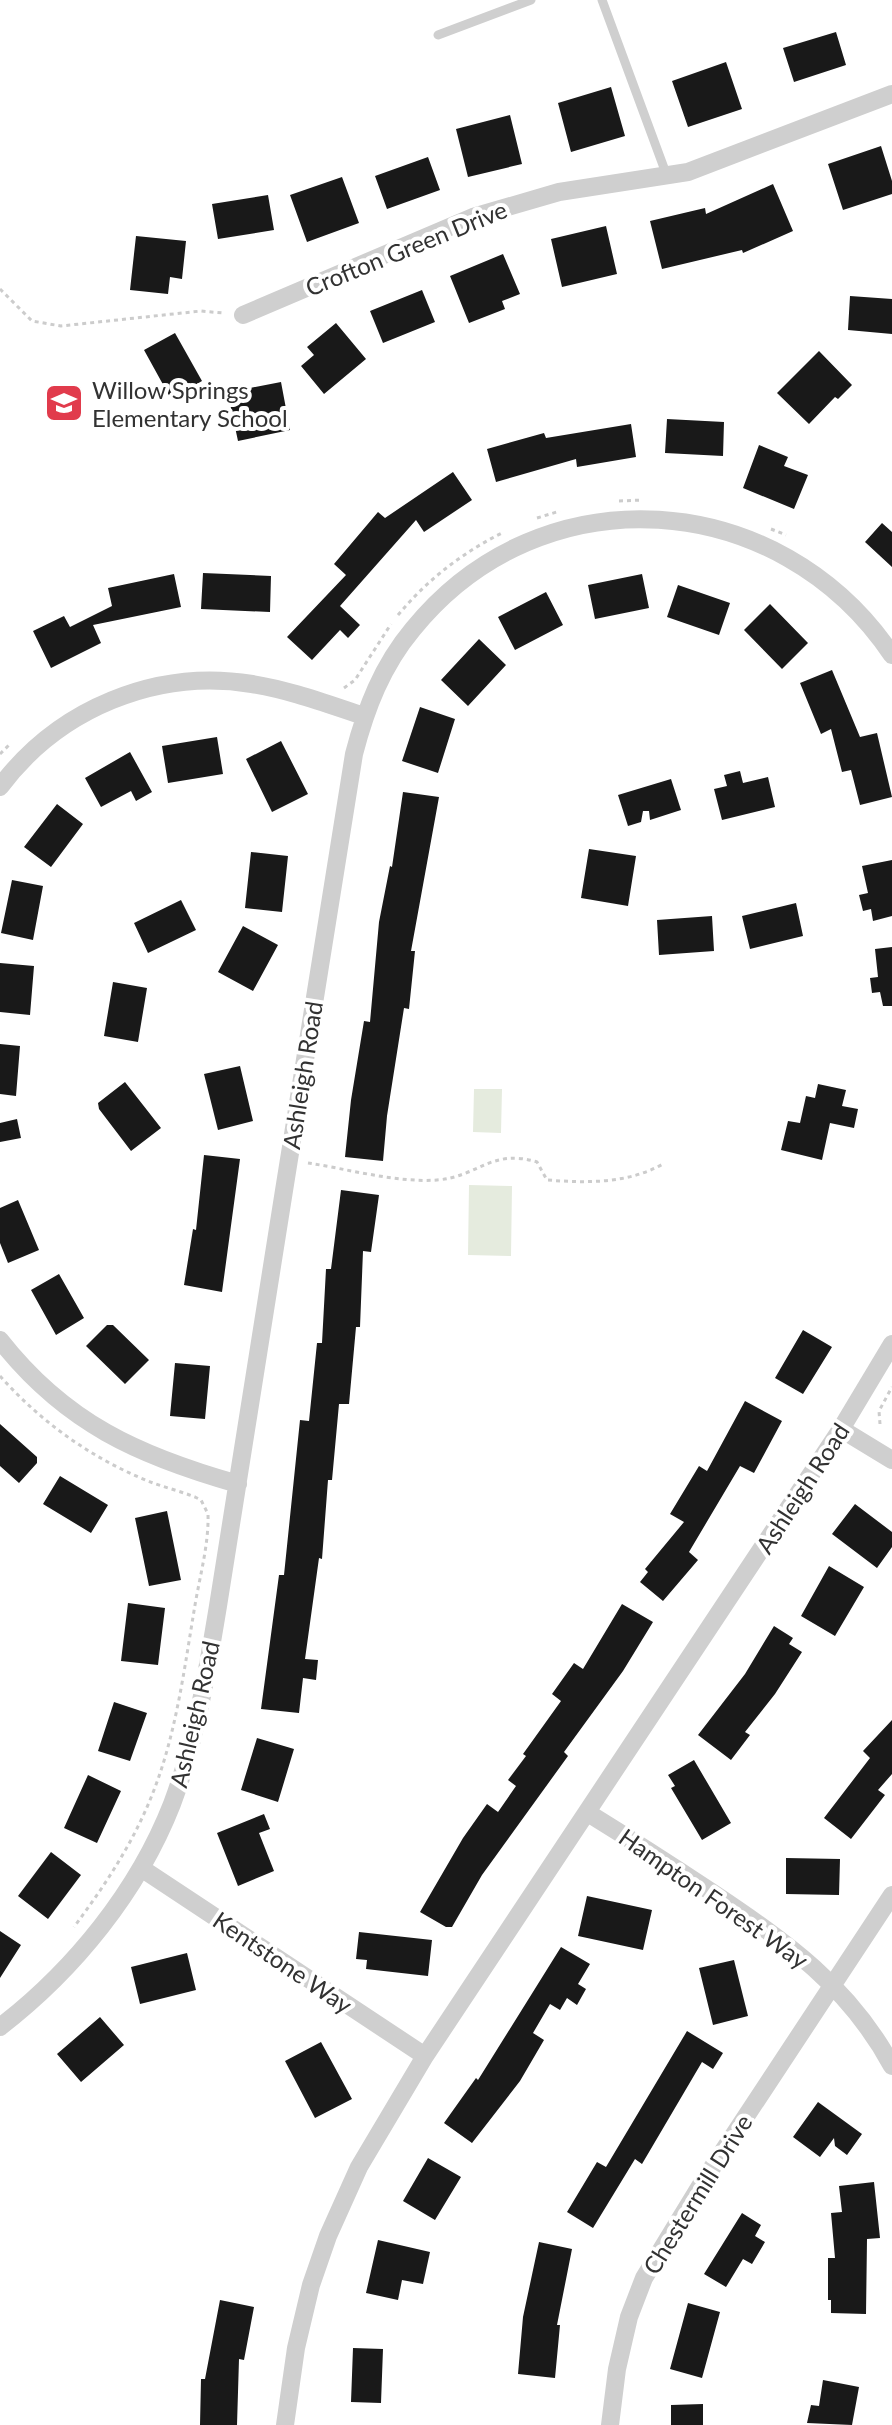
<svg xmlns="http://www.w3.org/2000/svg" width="892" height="2425" viewBox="0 0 892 2425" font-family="Lato,sans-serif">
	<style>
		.green { fill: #e5ebde }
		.building { fill: #191919 }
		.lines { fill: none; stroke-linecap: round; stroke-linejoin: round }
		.path { stroke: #ccc; stroke-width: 3; stroke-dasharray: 4 4; stroke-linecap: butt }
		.service { stroke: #cfcfcf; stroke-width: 9 }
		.minor { stroke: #cfcfcf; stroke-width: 18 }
		.labels { text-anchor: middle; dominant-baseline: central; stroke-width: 8; stroke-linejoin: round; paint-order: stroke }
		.street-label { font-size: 24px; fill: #323232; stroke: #fff }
		.poi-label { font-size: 24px; fill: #323232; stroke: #fff; text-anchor: start }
	</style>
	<rect width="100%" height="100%" fill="#fff"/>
	<path class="green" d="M474 1089H502L501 1133 473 1132Z
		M469 1185 512 1186 511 1256 468 1255Z"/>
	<path class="building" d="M836 32 846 65 794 82 783 48Z
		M726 62 742 109 688 127 672 81Z
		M611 87 625 136 571 152 558 103Z
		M510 115 522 164 468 177 456 129Z
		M881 146 892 181V194L843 210 828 164Z
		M428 157 440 190 387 209 375 176Z
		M342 177 359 223 307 242 290 195Z
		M773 184 793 231 743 253 742 250 662 269 650 221 705 208 706 214Z
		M268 195 274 230 218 239 212 204Z
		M606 226 617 274 562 287 551 239Z
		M136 236 186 241 182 279 170 277 168 294 130 290Z
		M503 254 520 294 502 301 505 309 469 323 450 276Z
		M422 290 435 322 383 343 370 311Z
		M850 296 892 299V334L848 330Z
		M336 323 366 359 324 394 301 366 314 355 307 347Z
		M175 333 202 381 171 399 144 350Z
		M819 351 852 385 838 399 835 397 809 424 777 393Z
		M281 382 290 430 238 441 229 399 246 396 245 389Z
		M667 419 724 422 723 456 665 453Z
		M631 424 636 457 577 467 576 459 496 482 487 449 544 433 546 438Z
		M759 445 788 457 784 466 808 475 794 509 743 488Z
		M453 472 472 500 424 532 416 520 340 606 360 625 348 638 340 630 312 660 287 637 346 575 334 564 378 512 385 518Z
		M882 523 892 532V567L865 542Z
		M203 573 271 576 270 612 201 609Z
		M174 574 181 607 93 625 101 643 51 668 33 631 64 616 70 627 112 606 108 588Z
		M642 574 649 608 595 619 588 585Z
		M678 585 730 603 719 635 667 617Z
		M546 592 563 625 515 650 498 617Z
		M770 604 808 643 782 669 744 630Z
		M479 639 506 665 468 706 441 680Z
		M832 670 860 737 877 733 892 797 860 805 851 770 842 772 831 729 821 734 800 683Z
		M420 707 455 719 438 773 402 761Z
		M217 737 223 774 168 783 162 746Z
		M281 741 308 794 272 812 246 759Z
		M130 752 152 792 136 801 131 791 101 807 85 778Z
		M740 771 743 783 768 777 775 807 722 820 714 789 727 786 724 775Z
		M671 779 681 810 650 820 649 811H643L641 822 628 826 618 795Z
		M403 792 439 797 411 951H415L409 1009 404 1008 387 1116 383 1161 345 1157 351 1100 364 1021 370 1022 379 922 390 866 392 867Z
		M57 804 83 824 51 867 24 847Z
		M589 849 636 856 628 906 581 898Z
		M251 852 288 856 282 912 245 908Z
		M892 860V916L873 921 871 909 863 911 859 895 868 893 862 866Z
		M12 880 43 886 33 940 1 933Z
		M181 900 196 930 148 953 134 923Z
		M796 903 803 936 750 949 742 916Z
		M712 916 714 951 659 955 657 920Z
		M243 926 278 945 253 991 218 972Z
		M892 947V1006H883L880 992 872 993 870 978 878 977 875 949Z
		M0 963 34 966 30 1015 0 1012Z
		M113 982 147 988 138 1042 104 1036Z
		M0 1044 20 1046 16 1096 0 1094Z
		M240 1066 253 1121 218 1130 204 1074Z
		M125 1082 161 1128 131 1151 99 1109 98 1103Z
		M818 1084 846 1090 842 1106 858 1109 854 1128 830 1123 822 1160 781 1150 788 1121 800 1123 806 1096 815 1098Z
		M17 1119 21 1138 0 1142V1123Z
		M204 1155 240 1159 222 1292 184 1285 193 1229 196 1230Z
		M341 1190 379 1195 371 1252 363 1251 360 1327H356L349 1404H339L332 1480H328L322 1559 319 1558 305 1659 318 1660 316 1680 303 1678 299 1713 261 1709 279 1575H284L300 1420 309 1421 317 1343H322L326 1269H331Z
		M18 1200 39 1250 8 1263 0 1243V1208Z
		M59 1274 84 1318 56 1335 31 1290Z
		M107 1325H113L149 1360 125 1384 86 1346Z
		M803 1330 832 1347 803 1394 775 1378Z
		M175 1363 210 1366 205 1419 170 1416Z
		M745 1401 782 1421 754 1473 740 1466 689 1552 698 1560 663 1601 640 1582 648 1572 645 1569 684 1522 670 1514 699 1466 707 1471Z
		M0 1424 37 1457V1463L19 1483 0 1466Z
		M60 1476 108 1505 91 1533 43 1504Z
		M855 1504 892 1532V1547L877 1568 832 1534Z
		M167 1511 181 1580 149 1586 135 1518Z
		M829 1566 864 1587 835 1636 801 1616Z
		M128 1603 165 1608 158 1665 121 1661Z
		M622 1604 653 1622 623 1671 564 1752 568 1756 482 1875 452 1927H446L420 1912 463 1838 487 1804 498 1812 516 1786 508 1780 526 1756 523 1754 561 1701 552 1694 574 1663 583 1669Z
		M774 1626 793 1638 789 1644 802 1652 775 1694 745 1732 750 1735 731 1760 698 1735 745 1674Z
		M114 1702 147 1713 130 1761 98 1751Z
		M892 1720V1774L878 1790 885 1795 851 1839 824 1818 870 1758 863 1751Z
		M257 1738 294 1749 278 1802 241 1790Z
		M694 1760 731 1823 702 1840 671 1788 675 1786 668 1775Z
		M88 1775 121 1791 97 1843 64 1828Z
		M264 1814 270 1829 259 1833 274 1871 238 1886 217 1833Z
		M51 1852 81 1875 48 1919 18 1896Z
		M786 1858 840 1859 839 1895 786 1894Z
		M587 1896 652 1910 643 1950 578 1936Z
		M0 1931 21 1945 0 1978Z
		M359 1932 432 1940 428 1976 366 1969 367 1960 356 1959Z
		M561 1947 590 1964 578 1984 586 1989 577 2005 567 1998 560 2010 550 2004 533 2033 544 2040 520 2081 472 2143 444 2123 476 2078 478 2080Z
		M187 1953 196 1990 140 2004 131 1967Z
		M734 1960 748 2016 713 2025 699 1968Z
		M100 2017 124 2045 81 2082 57 2054Z
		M687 2031 723 2053 713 2069 702 2062 642 2164 635 2159 593 2228 567 2212 597 2162 606 2167Z
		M321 2042 352 2099 315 2118 285 2061Z
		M818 2102 862 2134 847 2155 835 2146 834 2138 820 2157 793 2137Z
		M428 2158 461 2177 435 2220 403 2201Z
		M874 2182 880 2238 867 2239 866 2314 831 2313V2300H828V2258H835L831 2213 842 2212 839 2186Z
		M742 2213 761 2225 755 2236 765 2242 752 2264 743 2259 726 2287 704 2274Z
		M378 2240 430 2252 423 2284 402 2280 398 2300 366 2293Z
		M539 2242 572 2249 557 2325H560L555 2378 518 2374 523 2317Z
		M220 2300 254 2307 244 2360 239 2359 237 2425H200L201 2379H205Z
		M688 2303 720 2312 702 2378 670 2369Z
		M353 2348 383 2349 381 2403 351 2402Z
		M823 2380 859 2387 852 2425 807 2423 811 2405 819 2406Z
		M703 2404V2425H671V2405Z"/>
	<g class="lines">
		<path class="path" d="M0 289 32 321 61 326 201 311 223 313
			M619 501 643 500
			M537 518 560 511
			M771 529 786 535
			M398 615C427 580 463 552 504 532
			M344 688 355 680 391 624
			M0 754 9 745
			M308 1163C348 1169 397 1183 437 1180 478 1177 491 1148 537 1162L547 1180C587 1183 627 1184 663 1164
			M0 1376C41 1422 91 1458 148 1481 163 1487 180 1491 195 1497L201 1500 208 1514C209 1545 199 1579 194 1611 184 1671 176 1733 154 1790 135 1840 106 1884 74 1927
			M880 1424 879 1411 892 1387"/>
		<path class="service" d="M602 0 667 176
			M438 35 531 0"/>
		<path class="minor" d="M243 315 473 217 559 192 688 172 892 94
			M0 787C58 709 156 668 252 684 290 690 327 704 364 716
			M0 1340C65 1423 139 1456 238 1484
			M841 1429 892 1460
			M588 1813C630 1839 672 1866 713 1893 786 1942 849 1986 892 2066
			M141 1868 425 2056
			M0 2027C74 1970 138 1891 172 1804 196 1740 207 1673 218 1606 228 1541 239 1476 249 1411 284 1192 318 973 354 754 366 708 382 666 413 629 542 470 780 488 892 655
			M285 2425 296 2348 311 2285 328 2236 359 2167 425 2056 841 1429 892 1344
			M610 2425 617 2369 629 2317 644 2278 702 2183 892 1895"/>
	</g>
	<defs>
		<g id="school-square" transform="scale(2)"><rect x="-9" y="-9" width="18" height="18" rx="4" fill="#e13b4c" stroke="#fff"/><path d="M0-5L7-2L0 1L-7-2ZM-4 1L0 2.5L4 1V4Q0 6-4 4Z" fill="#fff"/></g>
	</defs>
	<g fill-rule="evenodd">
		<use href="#school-square" x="64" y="403"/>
	</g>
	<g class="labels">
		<g class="street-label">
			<text transform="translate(406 248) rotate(-22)">Crofton Green Drive</text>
			<text transform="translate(302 1075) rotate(-81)">Ashleigh Road</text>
			<text transform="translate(802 1488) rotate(-57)">Ashleigh Road</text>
			<text transform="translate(194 1714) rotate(-77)">Ashleigh Road</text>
			<text transform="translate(714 1898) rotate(35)">Hampton Forest Way</text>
			<text transform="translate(283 1962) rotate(34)">Kentstone Way</text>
			<text transform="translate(697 2194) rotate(-58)">Chestermill Drive</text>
		</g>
		<g class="poi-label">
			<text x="92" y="389">Willow Springs<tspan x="92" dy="28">Elementary School</tspan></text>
		</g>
	</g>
</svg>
